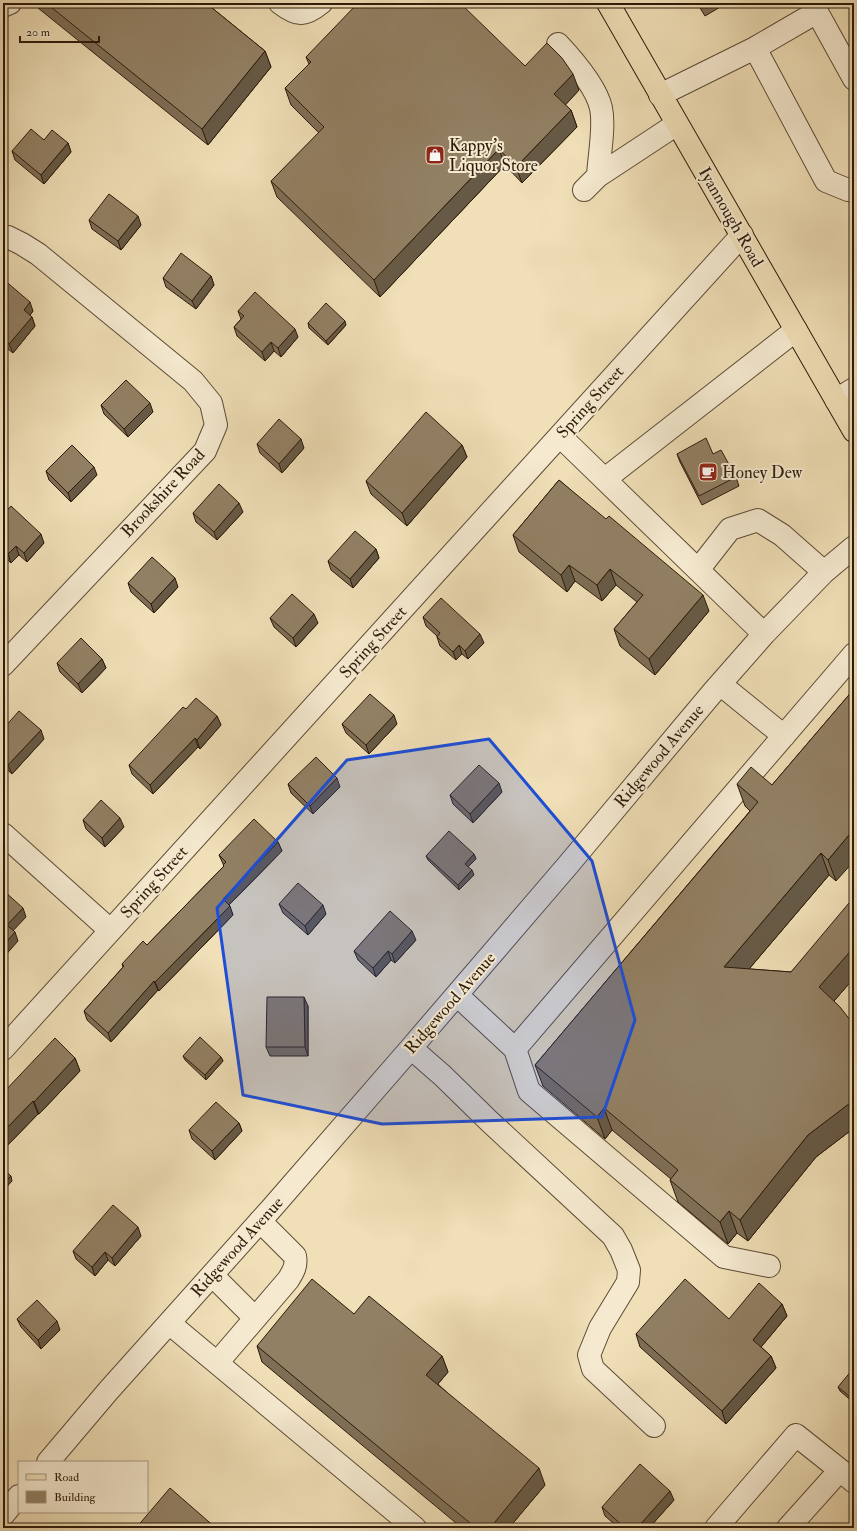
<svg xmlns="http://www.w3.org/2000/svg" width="857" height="1531" viewBox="0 0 857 1531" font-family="'IM FELL Double Pica',serif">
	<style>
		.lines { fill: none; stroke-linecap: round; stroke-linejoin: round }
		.minor-casing { stroke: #5d4b35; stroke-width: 24 }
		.major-casing { stroke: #2c1a0a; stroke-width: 24 }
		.minor { stroke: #f5ead0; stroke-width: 22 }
		.major { stroke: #f0dfb7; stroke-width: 22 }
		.wall { fill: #7e6e56; stroke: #2c1a0a }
		.shaded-wall { fill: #665a46; stroke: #2c1a0a }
		.building { fill: #928064; stroke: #2c1a0a }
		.marked { fill: #1d4ed8; fill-opacity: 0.2; stroke: #1d4ed8; stroke-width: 3; stroke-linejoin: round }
		.labels { text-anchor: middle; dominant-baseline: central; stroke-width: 4; stroke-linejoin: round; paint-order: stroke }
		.poi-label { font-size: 17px; fill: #2c1a0a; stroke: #f5ead0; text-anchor: start }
		.street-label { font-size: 17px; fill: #2c1a0a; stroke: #f5ead0 }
	</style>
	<rect width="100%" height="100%" fill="#f0dfb7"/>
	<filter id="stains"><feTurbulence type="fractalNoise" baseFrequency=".005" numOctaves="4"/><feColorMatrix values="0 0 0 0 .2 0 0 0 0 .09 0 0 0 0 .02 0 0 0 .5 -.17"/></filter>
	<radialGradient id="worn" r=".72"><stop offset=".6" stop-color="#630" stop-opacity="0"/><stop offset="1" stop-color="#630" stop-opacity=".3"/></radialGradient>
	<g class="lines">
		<g class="minor-casing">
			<path id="minor" d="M280 3C297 16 304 17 321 3
				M3 6 10 3
				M558 44C573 60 596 86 601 108 605 127 599 156 598 176
				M755 48 826 181 848 190 854 191
				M660 95 755 48 817 12 854 79
				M584 190 598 176 677 124
				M3 239 8 237 22 244 38 254 193 381 211 403 216 425 205 451 3 665
				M836 400 854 389
				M560 436 764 634
				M605 479 796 330
				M698 570 730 529 758 520 782 535 824 572
				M720 684 784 736
				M3 834 110 930
				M457 995 515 1049 529 1091 724 1257 769 1266
				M411 1048 443 1076 489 1121 613 1236 621 1250 629 1270 628 1282 600 1328 589 1355 593 1369 654 1426
				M3 1049 742 235
				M515 1049 854 654
				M212 1275 255 1318
				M169 1323 415 1528
				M217 1363 288 1280C293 1272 297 1266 295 1256L260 1221
				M48 1462 109 1390 271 1209 411 1048 568 865 713 692 764 634 824 572 854 547
				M840 1470 854 1482
				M3 1515 19 1496
				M716 1528 796 1435 840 1470 788 1528"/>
		</g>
		<g class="major-casing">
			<path id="major" d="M608 3 854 431"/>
		</g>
		<use href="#minor" class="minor"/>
		<use href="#major" class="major"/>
	</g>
	<path class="wall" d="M36 3H206L265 51 271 67 208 145 38 8Z
		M697 3H727L705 16Z
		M306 57 525 66 579 90 565 105 571 110 577 127 522 183 505 165 380 297 277 197 271 181 319 133 291 105 285 88 309 64Z
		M44 140 68 143 71 152 44 184 15 160 12 151Z
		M89 220 141 225 121 250 92 229Z
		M211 276 214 285 196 309 166 287 163 278Z
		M3 279 33 311 30 315 32 317 35 326 13 353 3 345Z
		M238 311 298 337 281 357 274 351 265 361 237 336 234 327 241 319Z
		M308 323 346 325 328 345 309 328Z
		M101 405 153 412 128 437 104 414Z
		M257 444 304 448 282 473 260 453Z
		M462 445 467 457 407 526 371 494 366 481Z
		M677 454H713L736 477 739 486 702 505 680 462Z
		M46 471 97 475 71 502 49 480Z
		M559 480 709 611 655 675 620 646 614 629 637 602 616 585 602 601 575 581 567 592 519 552 513 535Z
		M243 512 217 540 196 522 193 513Z
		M3 515 44 543 27 562 19 555 11 563 3 556Z
		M376 549 379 558 353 588 331 570 328 561Z
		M128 583 178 587 154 613 131 592Z
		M423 617 484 643 468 659 462 654 456 660 440 646 437 637V636L426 626Z
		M270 618 318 623 296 647 274 627Z
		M102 659 106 668 82 693 60 672 57 663Z
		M854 689 836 881 829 875 749 969 791 972 854 907V978L834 1001 854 1025V1128L816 1157 748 1241 737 1233 728 1244 678 1202 670 1180 671 1179 612 1130 605 1139 543 1086 535 1065 750 811 745 806 737 784 772 785Z
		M186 709 217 716 221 725 200 749 198 747 153 794 132 774 129 765Z
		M342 724H397L369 754 346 733Z
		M3 729 44 739 12 774 3 766Z
		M288 784 340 787 313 814 291 793Z
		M502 792 473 823 453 804 450 795Z
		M83 820 124 827 105 847 86 829Z
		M278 842 282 851 229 905 233 915 159 991 158 990 111 1042 87 1020 84 1011 123 967 122 964 147 945 224 866 219 855Z
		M474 854 476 859 468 867 474 875 459 890 428 860 426 856Z
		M279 904 326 914 308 935 283 913Z
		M416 940 395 963 391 960 376 977 358 960 354 951Z
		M308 1006V1056H270L266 1047Z
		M183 1056 221 1057 223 1061 206 1080 185 1060Z
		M75 1058 80 1071 39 1114H38L3 1150V1093Z
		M239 1123 242 1131 215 1160 192 1139 189 1130Z
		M141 1236 115 1266 108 1260 95 1276 76 1259 73 1251Z
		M782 1304 787 1316 761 1347 771 1356 776 1368 726 1424 640 1347 636 1334 729 1319Z
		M354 1314 442 1356 448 1372 438 1384 545 1485 509 1528H462L262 1362 257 1346Z
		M17 1319 60 1330 41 1349 21 1327Z
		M854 1371V1403L840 1391 838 1387Z
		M674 1500 649 1528H619L605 1516 602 1507Z"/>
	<path class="shaded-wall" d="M265 51 271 67 208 145 202 129Z
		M573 74 579 90 560 111 554 94Z
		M571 110 577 127 522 183 516 167Z
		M68 143 71 152 44 184 41 175Z
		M499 149 505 165 380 297 374 280Z
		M138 216 141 225 121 250 118 241Z
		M211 276 214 285 196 309 192 301Z
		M30 302 33 311 27 319 24 310Z
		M32 317 35 326 13 353 9 344Z
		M345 321 346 325 328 345 326 341Z
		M295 329 298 337 281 357 278 348Z
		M271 342 274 351 265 361 262 352Z
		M150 403 153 412 128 437 124 429Z
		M301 439 304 448 282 473 279 464Z
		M462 445 467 457 407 526 402 513Z
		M94 467 97 475 71 502 68 493Z
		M239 503 243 512 217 540 214 532Z
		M41 534 44 543 27 562 24 553Z
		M16 546 19 555 11 563 8 554Z
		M376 549 379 558 353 588 350 579Z
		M569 565 575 581 567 592 561 575Z
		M610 569 616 585 602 601 597 585Z
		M175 578 178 587 154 613 151 604Z
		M703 595 709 611 655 675 649 659Z
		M314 614 318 623 296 647 293 638Z
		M480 634 484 643 468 659 465 651Z
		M459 645 462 654 456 660 453 652Z
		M102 659 106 668 82 693 78 684Z
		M394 715 397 724 369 754 366 745Z
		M217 716 221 725 200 749 197 740Z
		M41 730 44 739 12 774 8 765Z
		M195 738 198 747 153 794 150 785Z
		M337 778 340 787 313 814 310 806Z
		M499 783 502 792 473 823 470 814Z
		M120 818 124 827 105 847 102 838Z
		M854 829V861L836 881 828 860Z
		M278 842 282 851 226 908 223 899Z
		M821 853 829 875 732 989 724 967Z
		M474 854 476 859 467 868 465 864Z
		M472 870 474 875 459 890 458 885Z
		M323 905 326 914 308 935 305 926Z
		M230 906 233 915 159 991 155 982Z
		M23 908 26 917 10 934 7 925Z
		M412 931 416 940 395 963 392 954Z
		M15 932 18 941 3 958V946Z
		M854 947V978L827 1009 819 987Z
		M388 951 391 960 376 977 373 968Z
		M154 981 158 990 111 1042 108 1033Z
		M304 997 308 1006V1056L305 1047Z
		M221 1057 223 1061 206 1080 205 1075Z
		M75 1058 80 1071 39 1114 34 1102Z
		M854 1100V1128L816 1157 748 1241 740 1220 808 1135Z
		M33 1101 38 1114 3 1150V1132Z
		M604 1108 612 1130 605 1139 597 1117Z
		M239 1123 242 1131 215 1160 212 1151Z
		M11 1176 12 1181 3 1191V1184Z
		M729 1211 737 1233 728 1244 720 1222Z
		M138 1227 141 1236 115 1266 112 1258Z
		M105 1252 108 1260 95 1276 92 1267Z
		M782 1304 787 1316 757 1352 753 1340Z
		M57 1321 60 1330 41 1349 38 1340Z
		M442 1356 448 1372 432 1391 426 1375Z
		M771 1356 776 1368 726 1424 722 1411Z
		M539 1468 545 1485 509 1528H490Z
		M670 1491 674 1500 649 1528H637Z"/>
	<path class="building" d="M46 3H206L265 51 202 129Z
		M358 3H460L525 66 547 43 562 58 573 74 554 94 571 110 516 167 499 149 374 280 271 181 324 127 285 88 311 62 306 57Z
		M31 129 44 140 52 130 68 143 41 175 12 151Z
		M109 194 138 216 118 241 89 220Z
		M181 253 211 276 192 301 163 278Z
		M3 279 30 302 24 310 32 317 9 344 3 339Z
		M255 292 295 329 278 348 271 342 262 352 234 327 244 316 238 311Z
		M326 303 345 321 326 341 308 323Z
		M126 380 150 403 124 429 101 405Z
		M426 412 462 445 402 513 366 481Z
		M279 419 301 439 279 464 257 444Z
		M706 438 713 454 721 450 736 477 699 496 677 454Z
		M72 445 94 467 68 493 46 471Z
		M559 480 606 519 609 516 703 595 649 659 614 629 643 595 610 569 597 585 569 565 561 575 513 535Z
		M219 484 239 503 214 532 193 513Z
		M11 506 41 534 24 553 16 546 8 554 3 550V515Z
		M355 531 376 549 350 579 328 561Z
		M152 557 175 578 151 604 128 583Z
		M292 594 314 614 293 638 270 618Z
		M441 598 480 634 465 651 459 645 453 652 437 637 440 633 423 617Z
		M81 638 102 659 78 684 57 663Z
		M854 689V829L828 860 821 853 724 967 791 972 849 903 854 907V947L819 987 840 1007 854 1025V1100L808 1135 740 1220 729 1211 720 1222 670 1180 678 1170 604 1108 597 1117 535 1065 758 802 737 784 751 767 772 785Z
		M370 694 394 715 366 745 342 724Z
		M196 698 217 716 197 740 195 738 150 785 129 765 183 707 186 709Z
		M19 711 41 730 8 765 3 760V729Z
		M316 757 337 778 310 806 288 784Z
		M479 765 499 783 470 814 450 795Z
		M101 800 120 818 102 838 83 820Z
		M254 819 278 842 223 899 230 906 155 982 154 981 108 1033 84 1011 124 966 122 964 143 941 147 945 224 866 223 865 226 862 219 855Z
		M449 831 474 854 465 864 472 870 458 885 426 856Z
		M298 883 323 905 305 926 279 904Z
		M3 891H4L23 908 7 925 3 921Z
		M390 911 412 931 392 954 388 951 373 968 354 951Z
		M3 922 15 932 3 946Z
		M267 997H304L305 1047H266Z
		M200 1037 221 1057 205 1075 183 1056Z
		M55 1038 75 1058 34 1102 33 1101 3 1132V1093Z
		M216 1102 239 1123 212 1151 189 1130Z
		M3 1169 11 1176 3 1184Z
		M113 1205 138 1227 112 1258 105 1252 92 1267 73 1251Z
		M312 1279 354 1314 369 1296 442 1356 426 1375 539 1468 490 1528H476L257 1346Z
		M685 1279 729 1319 759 1283 782 1304 753 1340 771 1356 722 1411 636 1334Z
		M37 1300 57 1321 38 1340 17 1319Z
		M852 1370 854 1371V1400L838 1387Z
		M640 1464 670 1491 637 1528H625L602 1507Z
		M170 1488 216 1528H136Z"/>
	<path class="marked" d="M489 739 592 861 635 1020 602 1117 382 1124 243 1095 217 908 347 760Z"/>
	<defs>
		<g id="shop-square" transform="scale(1)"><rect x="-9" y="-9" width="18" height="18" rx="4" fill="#8f2418" stroke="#f5ead0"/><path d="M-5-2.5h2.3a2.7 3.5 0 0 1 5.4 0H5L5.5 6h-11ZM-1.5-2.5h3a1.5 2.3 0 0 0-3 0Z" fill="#fff"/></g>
		<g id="cafe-square" transform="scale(1)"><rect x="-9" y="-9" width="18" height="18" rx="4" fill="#8f2418" stroke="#f5ead0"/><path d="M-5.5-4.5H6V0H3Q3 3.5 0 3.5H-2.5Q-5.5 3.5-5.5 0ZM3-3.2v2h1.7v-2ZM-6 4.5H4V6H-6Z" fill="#fff"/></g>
	</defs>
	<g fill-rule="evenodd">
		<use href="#shop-square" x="435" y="155"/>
		<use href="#cafe-square" x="708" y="472"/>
	</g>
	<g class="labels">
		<g class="poi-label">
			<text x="449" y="145">Kappy's<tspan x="449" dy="20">Liquor Store</tspan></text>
			<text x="722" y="472">Honey Dew</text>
		</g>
		<g class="street-label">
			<text transform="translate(731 217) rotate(60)">Iyannough Road</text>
			<text transform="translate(590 402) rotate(-48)">Spring Street</text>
			<text transform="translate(163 493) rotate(-47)">Brookshire Road</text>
			<text transform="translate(373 642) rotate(-48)">Spring Street</text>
			<text transform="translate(659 756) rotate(-50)">Ridgewood Avenue</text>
			<text transform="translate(154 882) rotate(-48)">Spring Street</text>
			<text transform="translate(450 1003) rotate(-49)">Ridgewood Avenue</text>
			<text transform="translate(237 1247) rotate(-48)">Ridgewood Avenue</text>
		</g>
	</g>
	<rect width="857" height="1531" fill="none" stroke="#f0dfb7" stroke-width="16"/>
	<rect x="4" y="4" width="849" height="1523" fill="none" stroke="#2c1a0a" stroke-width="2"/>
	<rect x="8" y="8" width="841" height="1515" fill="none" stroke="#2c1a0a"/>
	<rect x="18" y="1461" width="130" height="52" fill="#f5ead0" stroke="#a59781"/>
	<rect x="26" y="1474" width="20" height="6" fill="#f0dfb7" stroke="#a59781"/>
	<text x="54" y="1481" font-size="12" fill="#2c1a0a">Road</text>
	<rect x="26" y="1491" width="20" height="12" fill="#928064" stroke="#a59781"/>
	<text x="54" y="1501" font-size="12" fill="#2c1a0a">Building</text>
	<path d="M20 36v6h79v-6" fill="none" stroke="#2c1a0a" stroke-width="2"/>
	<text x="26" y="36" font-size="12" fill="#2c1a0a" stroke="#f5ead0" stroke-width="3" paint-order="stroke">20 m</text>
	<rect width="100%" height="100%" filter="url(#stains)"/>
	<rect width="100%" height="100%" fill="url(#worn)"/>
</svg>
